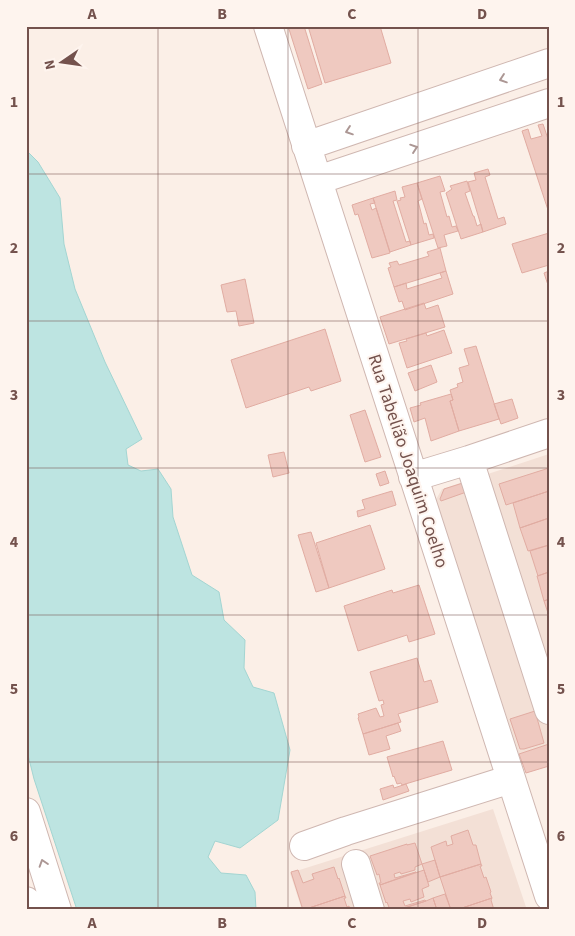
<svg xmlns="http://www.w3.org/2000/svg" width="575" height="936" viewBox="0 0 575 936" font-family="'Source Sans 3',sans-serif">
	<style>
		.residential { fill: #f3e0d6 }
		.water { fill: #bde4e1; stroke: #a3d5d2 }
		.building { fill: #efc9c0; stroke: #e1aca2 }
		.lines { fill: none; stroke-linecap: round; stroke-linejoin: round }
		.minor-casing { stroke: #cfb7b1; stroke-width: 30 }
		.minor { stroke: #fff; stroke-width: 28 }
		.oneway { stroke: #ac9794 }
		.grid { fill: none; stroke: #74524d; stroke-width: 1; stroke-opacity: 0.55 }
		.labels { text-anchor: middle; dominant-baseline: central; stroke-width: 4; stroke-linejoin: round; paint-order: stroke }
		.street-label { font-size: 18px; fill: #74524d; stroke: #fef4ee }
		.neatline { fill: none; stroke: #74524d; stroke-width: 2 }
		.grid-label { font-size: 16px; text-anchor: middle; font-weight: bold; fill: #74524d }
	</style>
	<rect width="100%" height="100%" fill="#fbefe7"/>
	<path class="residential" d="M549 454V744L519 754 435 501 442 489Z
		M493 809 527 910H302L290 873Z"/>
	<path class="water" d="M26 150 38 162 60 198 64 244 75 289 105 362 142 439 126 449 128 465 141 471 158 469 171 489 173 517 192 575 219 592 224 620 245 640 244 668 253 687 274 693 290 750 278 820 240 848 215 841 208 857 221 873 246 875 255 892 256 910H77L34 779 26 747Z"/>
	<path class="building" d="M288 26H304L322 84 308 89Z
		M308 26H380L391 63 325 83Z
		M543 124 549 142V213L522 131 528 129 531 139 542 136 538 125Z
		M488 169 490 175 485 177 498 219 504 217 506 224 483 232 468 182 476 180 474 173Z
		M440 176 445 191 440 192 447 217 449 216 452 227 456 226 458 231 444 235 447 246 438 248 417 183Z
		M467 181 470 191 465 193 473 216H474L477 226 481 224 483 232 461 239 446 193 452 189 450 186Z
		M417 183 422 199 418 201 424 224 426 223 429 235 433 234 434 238 411 245 397 201 401 200 400 198 405 197 402 187Z
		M395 191 397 200 393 201 406 242 410 241 411 245 390 252 373 198Z
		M373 198 375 203 370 204 372 210 376 208 390 253 372 258 358 214 355 215 352 205Z
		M549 233V265L522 273 512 244Z
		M440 248 446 271 394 287 388 268 391 267 389 263 397 261 399 265 429 256 427 252Z
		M446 271 453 294 405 310 402 301 399 302 394 287 406 283 407 289 442 278 440 273Z
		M549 271V288L544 273Z
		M245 279 254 323 239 326 236 311 227 312 221 285Z
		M424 303 426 309 438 305 445 327 389 344 380 317Z
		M325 329 341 381 311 391 309 387 246 408 231 360Z
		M444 330 452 353 407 368 399 343 407 341 406 339 426 333 427 336Z
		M476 346 499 419 459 431 450 401 453 400 450 390 458 387 457 384 463 382 459 368 469 365 464 349Z
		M431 365 437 382 415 391 408 373Z
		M451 394 453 400 450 401 459 431 431 441 425 418 414 422 410 408 421 405 420 403Z
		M512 399 518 418 501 424 494 404Z
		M365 410 381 457 365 462 350 415Z
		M284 452 289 473 273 477 268 455Z
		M549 468V491L506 505 499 484Z
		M385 471 389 483 380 486 376 474Z
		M469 481 472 490 441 501 440 499 444 489Z
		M392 491 396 505 358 517 357 511 365 509 362 500Z
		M549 491V518L520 528 513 503Z
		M549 518V545L528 551 520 528Z
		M370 525 385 569 329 588 316 543Z
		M311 532 329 588 316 592 298 535Z
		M549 545V572L538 576 530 551Z
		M549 572V599L544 601 537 576Z
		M419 585 435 634 409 642 407 635 358 651 344 606 392 590 393 593Z
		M549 599V616L544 601Z
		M417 658 424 682 431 680 438 702 398 714 401 722 363 734 358 718 359 717 358 714 376 708 380 717 384 716 381 705 384 704 383 700 379 701 370 672Z
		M535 711 544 743 524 749H520L510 719Z
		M398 723 401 731 386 736 390 749 369 755 363 734Z
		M443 741 452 770 402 785 401 783 397 784 394 776 393 777 387 757Z
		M549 744V766L526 773 519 754Z
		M406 784 409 791 383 800 380 789 393 785 394 788Z
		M468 830 473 845H476L481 864 440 877 431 847 446 841 447 846 453 844 451 836Z
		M415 843 422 864 415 867V870L401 874 400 872 394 874 395 878 416 872 380 885 379 883H381L379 874 377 875 370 856 407 844V845Z
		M435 860 440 877 428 882 422 864Z
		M481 864 482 866H480L484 878 486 877 491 892 490 893 492 898 456 910H451L440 877Z
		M334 867 338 879 339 878 345 896 303 910 291 872 298 870 303 883 314 879 312 874Z
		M424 870 429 886 422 889 424 897 411 902 410 899 403 901 405 906 425 900 426 901 398 910H390L387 902 386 903 380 885Z
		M445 894 451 910H437L433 898Z
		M345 896 346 898H344L347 907 349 906 350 910H310L309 908Z
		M433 898 437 910H398L426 901Z
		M492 898 491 900 494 910H456Z"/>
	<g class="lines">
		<g class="minor-casing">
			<path id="minor" d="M268 26 549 896
				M306 146 549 63
				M318 180 549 103
				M469 460 549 710
				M413 477 469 460 549 433
				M26 812 57 910
				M304 846 346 831 511 779
				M356 864 370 910
				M26 901 29 910"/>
		</g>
		<use href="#minor" class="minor"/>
	</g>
	<defs><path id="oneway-chevron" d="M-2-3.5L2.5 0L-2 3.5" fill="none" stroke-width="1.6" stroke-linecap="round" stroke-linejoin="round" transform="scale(1.25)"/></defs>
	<g class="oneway">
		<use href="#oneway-chevron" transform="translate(503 79) rotate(161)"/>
		<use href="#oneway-chevron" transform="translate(349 131) rotate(161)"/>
		<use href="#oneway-chevron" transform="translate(414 148) rotate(-19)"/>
		<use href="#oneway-chevron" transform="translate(43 863) rotate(-108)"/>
	</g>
	<path class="grid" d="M158 26V910M288 26V910M418 26V910M26 174H549M26 321H549M26 468H549M26 615H549M26 762H549"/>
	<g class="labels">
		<g class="street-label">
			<text transform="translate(408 461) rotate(72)">Rua Tabelião Joaquim Coelho</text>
		</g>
	</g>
	<rect width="575" height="936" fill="none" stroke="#fef4ee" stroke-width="55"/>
	<g transform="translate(62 62) rotate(257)" stroke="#fef4ee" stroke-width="4" paint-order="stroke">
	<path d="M0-4L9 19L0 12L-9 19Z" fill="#74524d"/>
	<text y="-8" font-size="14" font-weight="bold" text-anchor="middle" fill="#74524d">N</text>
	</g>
	<rect x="28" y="28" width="520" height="880" class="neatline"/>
	<g class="grid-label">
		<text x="92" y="19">A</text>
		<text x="222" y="19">B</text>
		<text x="352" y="19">C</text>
		<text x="482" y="19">D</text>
		<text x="14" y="107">1</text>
		<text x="561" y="107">1</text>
		<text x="14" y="253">2</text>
		<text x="561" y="253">2</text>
		<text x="14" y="400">3</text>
		<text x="561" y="400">3</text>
		<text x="14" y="547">4</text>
		<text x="561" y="547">4</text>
		<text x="14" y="694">5</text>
		<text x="561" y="694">5</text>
		<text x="14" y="841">6</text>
		<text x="561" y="841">6</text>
		<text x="92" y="928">A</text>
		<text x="222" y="928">B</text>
		<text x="352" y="928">C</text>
		<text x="482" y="928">D</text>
	</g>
</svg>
